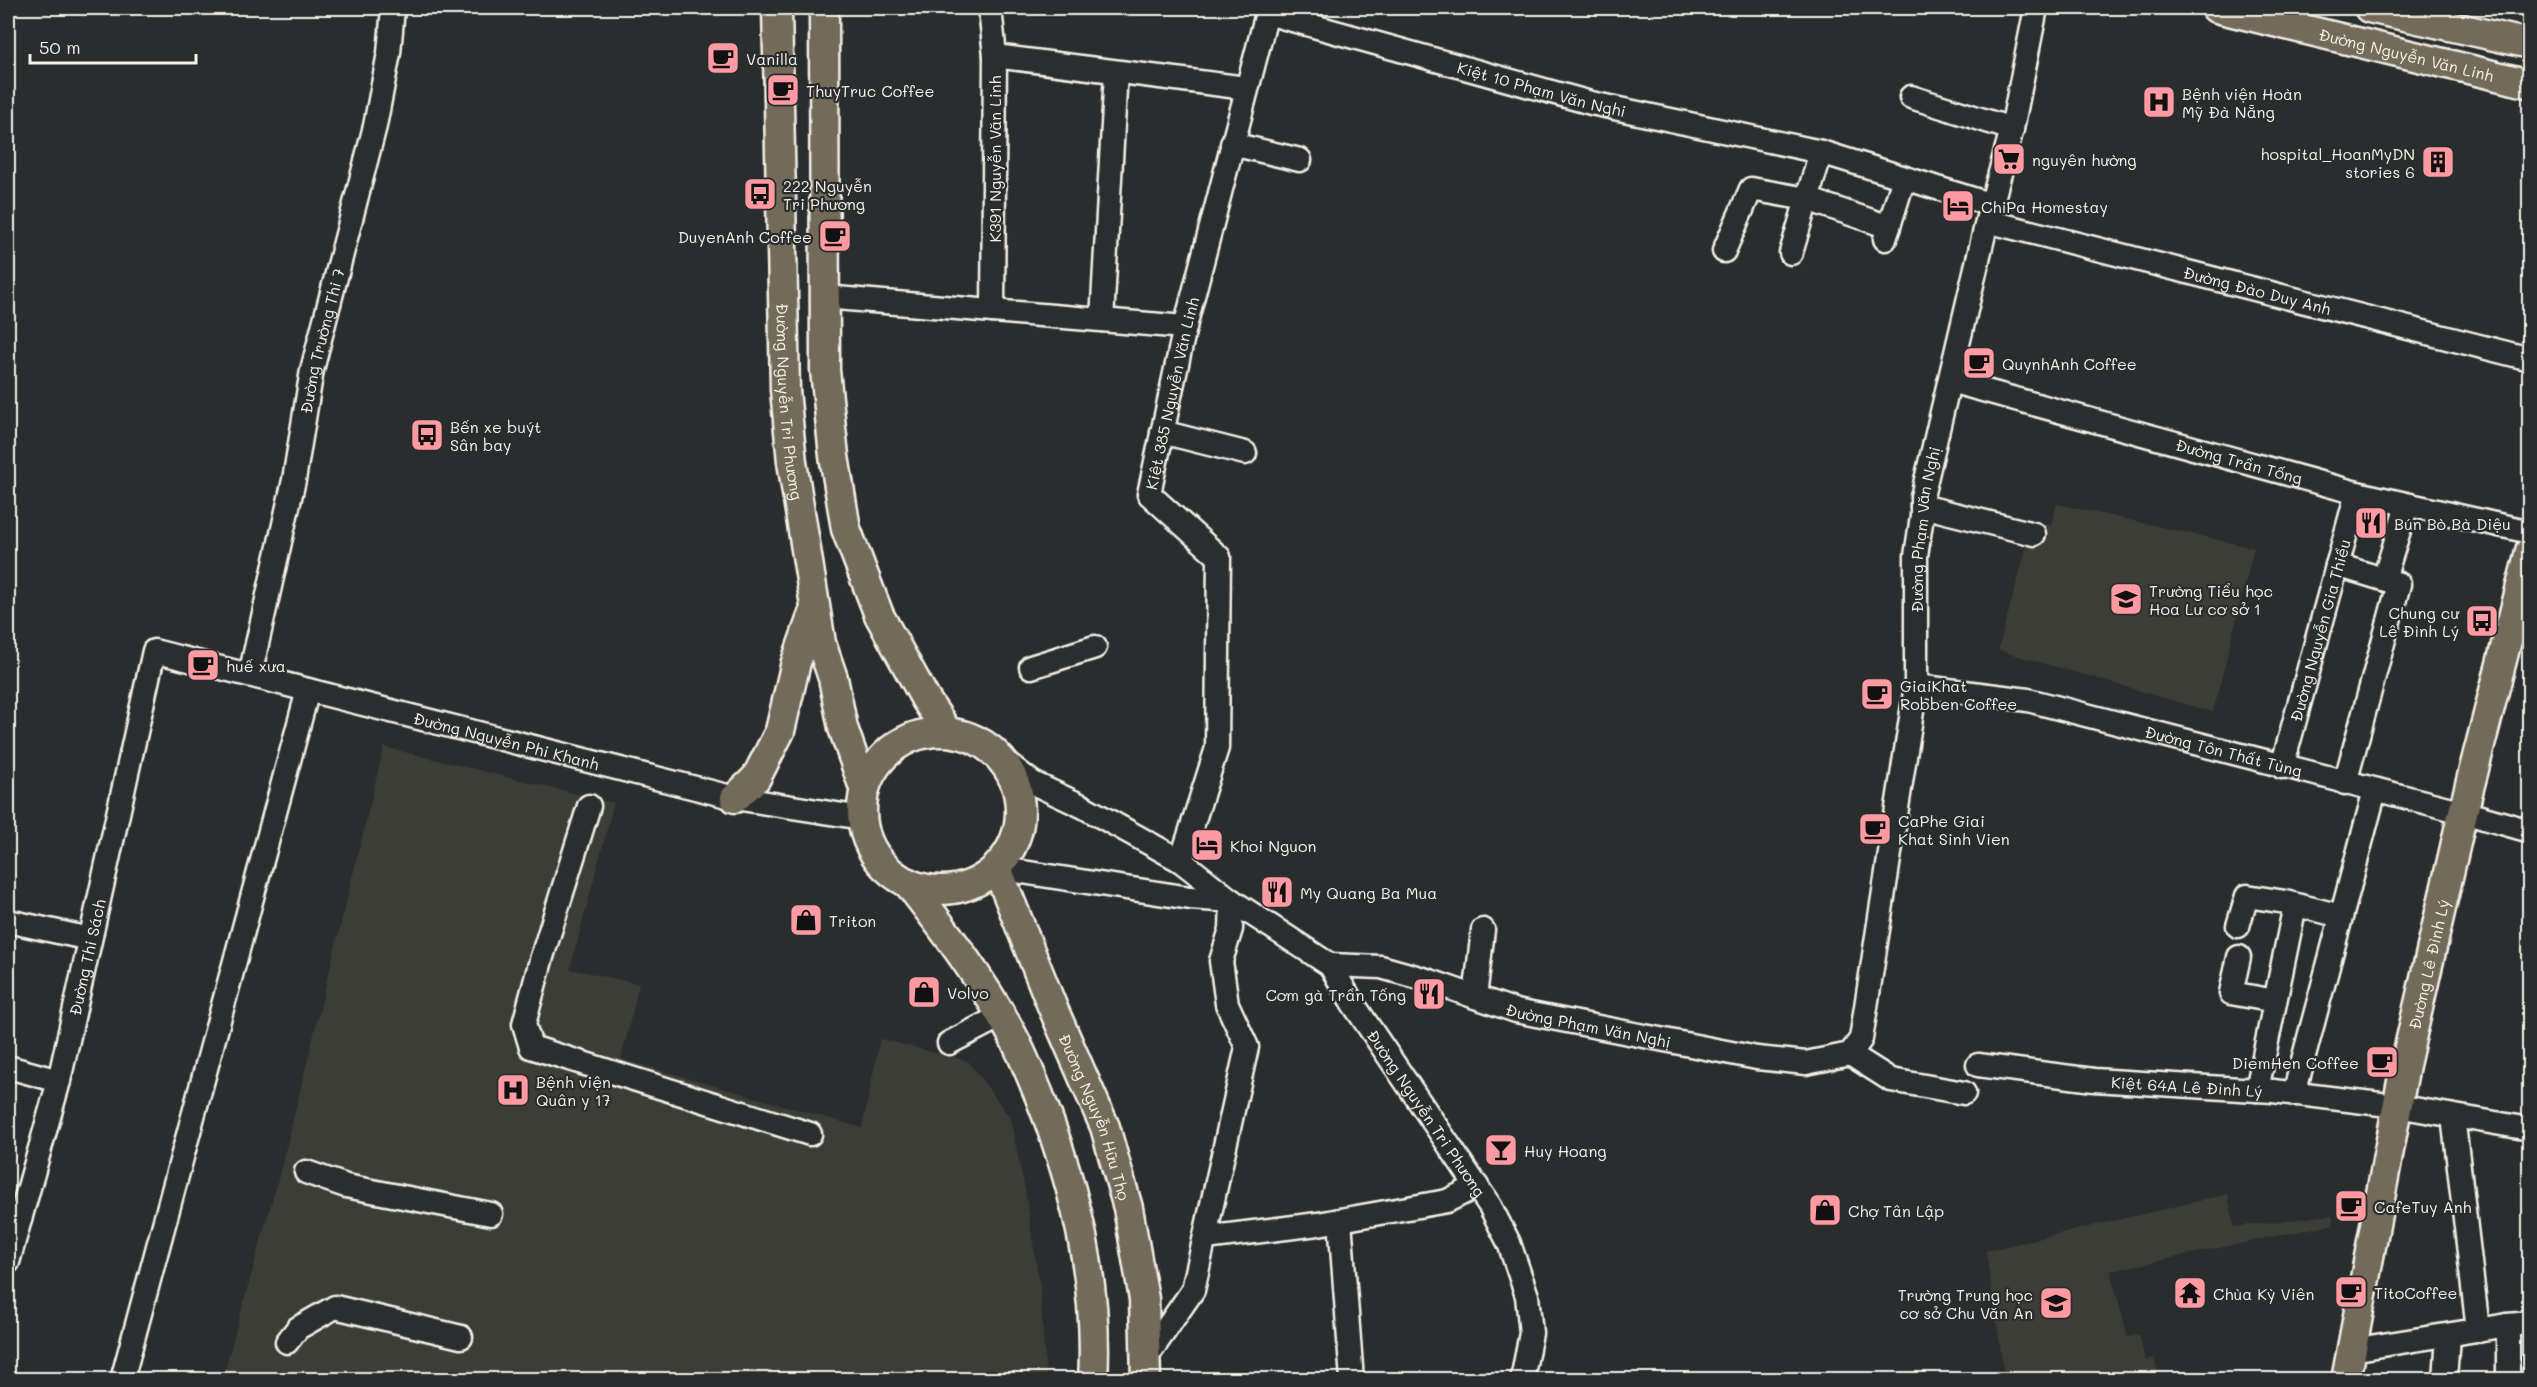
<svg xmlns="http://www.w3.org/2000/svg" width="2537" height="1387" viewBox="0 0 2537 1387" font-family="Mali,sans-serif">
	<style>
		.built { fill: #3e3c38 }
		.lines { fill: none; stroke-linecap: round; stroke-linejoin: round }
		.minor-casing { stroke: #f4f1e8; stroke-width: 27 }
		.major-casing { stroke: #f4f1e8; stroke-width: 33 }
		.minor { stroke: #2a2d2e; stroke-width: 22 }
		.major { stroke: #736b5a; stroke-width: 28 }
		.labels { text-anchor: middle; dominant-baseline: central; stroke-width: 4.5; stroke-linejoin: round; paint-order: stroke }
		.street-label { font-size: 16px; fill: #f4f1e8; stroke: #2a2d2e }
		.poi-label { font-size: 16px; fill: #f4f1e8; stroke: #2a2d2e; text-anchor: start }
	</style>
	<rect width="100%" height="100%" fill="#2a2d2e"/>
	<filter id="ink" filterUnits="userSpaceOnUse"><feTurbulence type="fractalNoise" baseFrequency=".0167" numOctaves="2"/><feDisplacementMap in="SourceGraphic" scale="12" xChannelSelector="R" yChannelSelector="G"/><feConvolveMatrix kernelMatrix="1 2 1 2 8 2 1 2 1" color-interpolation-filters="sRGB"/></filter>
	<g filter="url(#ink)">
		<path class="built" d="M2057 504 2254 548 2213 712 1998 650 2034 521 2051 525Z
			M384 747 614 803 570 969 639 984 621 1059 862 1128 880 1039 968 1061 1010 1118 1025 1190 1040 1289 1046 1379 222 1380 282 1165Z
			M2228 1194 2234 1227 2332 1215 2333 1224 2110 1271 2128 1337 2139 1335 2145 1360 2154 1358 2160 1379H2005L1986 1251Z"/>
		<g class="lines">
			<g class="minor-casing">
				<g id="minor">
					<path d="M990 8 995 56 993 311"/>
					<path id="s1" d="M1267 13 1591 103 1821 152 1992 205"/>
					<path d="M995 56 1246 88"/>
					<path d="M1911 97 2012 129"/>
					<path d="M1232 144 1300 160"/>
					<path id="s2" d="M1987 221 2530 359"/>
					<path d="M1885 239 1904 178"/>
					<path d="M1724 251 1751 189 1807 199 1889 227"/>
					<path d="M1791 253 1821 152"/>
					<path d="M824 297 1185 327"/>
					<path d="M1102 320 1116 72"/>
					<path id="s3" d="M1950 381 2357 493 2530 532"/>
					<path d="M1162 432 1245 453"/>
					<path d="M1922 506 2034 534"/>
					<path d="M2337 565 2399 584 2345 783"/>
					<path d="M2384 579 2407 505"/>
					<path d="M1031 667 1095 647"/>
					<path id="s4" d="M250 675 294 480 312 370 375 126 389 53 393 8"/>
					<path id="s5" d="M1916 686 2028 700 2463 812 2530 831"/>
					<path id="s6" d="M1003 760 1033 783 1082 806 1181 861 1232 901 1330 965 1352 1002 1490 1206 1509 1243 1527 1296 1531 1333 1522 1380"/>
					<path id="s7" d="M2282 767 2357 493"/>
					<path d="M589 806 541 960 524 1024 531 1047 810 1134"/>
					<path id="s8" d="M1181 861 1217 748 1219 557 1149 494 1185 327 1267 13 1264 8"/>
					<path d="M997 868 1190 898 1232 901"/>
					<path d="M8 921 90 939"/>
					<path d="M2238 926 2247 896 2285 902 2341 916"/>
					<path d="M2239 957 2231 993 2275 1001"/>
					<path id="s9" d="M1330 965 1381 967 1427 980 1516 1011 1757 1058 1806 1063 1850 1054 1861 1039 1916 686V556L1922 516V497L1987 221 2012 129 2036 8"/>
					<path d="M1475 997 1483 930"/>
					<path d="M949 1043 1001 1016"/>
					<path d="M1850 1054 1891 1080 1964 1093"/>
					<path id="s10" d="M1978 1065 2094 1080 2273 1091 2397 1106 2530 1129"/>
					<path d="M8 1067 59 1081"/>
					<path d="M2257 1090 2295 905"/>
					<path d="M2294 1094 2375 790"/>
					<path d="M2453 1116 2478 1330"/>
					<path d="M306 1172 346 1186 491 1214"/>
					<path d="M1340 1220 1352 1380"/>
					<path d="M1205 1238 1318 1224 1447 1201 1477 1186"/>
					<path id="s11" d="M8 1262 59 1081 154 651 735 798 862 818"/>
					<path d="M2508 1325 2530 1323"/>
					<path d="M287 1342 298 1328 335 1307 461 1337"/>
					<path d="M2351 1350 2508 1325V1380"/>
					<path d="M1146 1358 1193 1290 1247 1047 1227 1004 1221 961 1231 929 1232 901"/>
					<path d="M122 1380 308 690"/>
					<path d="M2445 1380 2448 1335"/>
				</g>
			</g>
			<g class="major-casing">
				<g id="major">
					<path id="s12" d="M777 8 785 390 792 462 821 643 833 678 843 728 864 788"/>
					<path d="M824 8 825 370 834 456 846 529 879 615 926 700 947 731"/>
					<path id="s13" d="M2216 8 2530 84"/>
					<path d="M2369 8 2530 44"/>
					<circle cx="941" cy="811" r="79"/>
					<path d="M735 798 756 778 780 731 796 662 814 611"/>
					<path id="s14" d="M997 868 1052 1006 1105 1127 1128 1208 1144 1299 1146 1380"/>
					<path d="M908 883C945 930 980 977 1009 1029 1021 1050 1030 1073 1039 1095 1075 1185 1099 1282 1093 1380"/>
					<path id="s15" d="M2346 1380 2405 1065 2463 812 2530 551"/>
				</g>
			</g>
			<use href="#minor" class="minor"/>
			<use href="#major" class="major"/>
		</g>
	</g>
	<defs>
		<g id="cafe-square" transform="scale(1.725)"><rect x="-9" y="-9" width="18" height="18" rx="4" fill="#ff9aa2" stroke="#2a2d2e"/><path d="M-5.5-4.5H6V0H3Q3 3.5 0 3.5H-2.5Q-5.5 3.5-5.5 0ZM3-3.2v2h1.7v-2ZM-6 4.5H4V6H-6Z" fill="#111"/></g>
		<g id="hospital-square" transform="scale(1.725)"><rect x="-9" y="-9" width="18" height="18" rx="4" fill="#ff9aa2" stroke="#2a2d2e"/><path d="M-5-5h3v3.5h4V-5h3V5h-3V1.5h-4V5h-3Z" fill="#111"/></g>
		<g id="supermarket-square" transform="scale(1.725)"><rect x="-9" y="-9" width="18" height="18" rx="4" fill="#ff9aa2" stroke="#2a2d2e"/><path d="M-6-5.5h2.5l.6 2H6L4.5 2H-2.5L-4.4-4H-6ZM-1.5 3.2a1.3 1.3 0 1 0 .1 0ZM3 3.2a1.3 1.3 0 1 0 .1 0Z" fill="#111"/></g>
		<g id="building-square" transform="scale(1.725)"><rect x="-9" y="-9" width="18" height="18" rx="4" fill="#ff9aa2" stroke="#2a2d2e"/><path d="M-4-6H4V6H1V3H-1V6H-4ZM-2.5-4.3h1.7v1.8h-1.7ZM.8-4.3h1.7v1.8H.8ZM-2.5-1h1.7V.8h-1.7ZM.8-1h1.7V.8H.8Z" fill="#111"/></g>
		<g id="bus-square" transform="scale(1.725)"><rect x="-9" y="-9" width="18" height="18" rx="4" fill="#ff9aa2" stroke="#2a2d2e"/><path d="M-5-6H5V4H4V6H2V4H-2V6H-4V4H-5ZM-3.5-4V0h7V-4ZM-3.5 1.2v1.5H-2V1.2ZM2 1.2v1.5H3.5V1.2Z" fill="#111"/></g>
		<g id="hotel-square" transform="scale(1.725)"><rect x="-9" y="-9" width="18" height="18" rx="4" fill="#ff9aa2" stroke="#2a2d2e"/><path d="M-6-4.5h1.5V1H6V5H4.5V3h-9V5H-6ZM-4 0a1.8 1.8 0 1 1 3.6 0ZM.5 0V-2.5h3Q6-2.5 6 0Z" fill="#111"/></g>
		<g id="restaurant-square" transform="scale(1.725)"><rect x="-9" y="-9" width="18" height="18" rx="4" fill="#ff9aa2" stroke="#2a2d2e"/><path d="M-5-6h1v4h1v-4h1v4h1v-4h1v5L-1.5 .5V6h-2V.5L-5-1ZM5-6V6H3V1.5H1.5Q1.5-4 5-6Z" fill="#111"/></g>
		<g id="school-square" transform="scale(1.725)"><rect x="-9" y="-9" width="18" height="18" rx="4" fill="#ff9aa2" stroke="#2a2d2e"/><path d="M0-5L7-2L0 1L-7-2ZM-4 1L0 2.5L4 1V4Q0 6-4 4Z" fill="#111"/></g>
		<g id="shop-square" transform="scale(1.725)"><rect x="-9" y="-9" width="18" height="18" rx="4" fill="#ff9aa2" stroke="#2a2d2e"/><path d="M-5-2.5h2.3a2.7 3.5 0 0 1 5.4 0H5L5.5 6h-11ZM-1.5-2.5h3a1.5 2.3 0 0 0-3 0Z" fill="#111"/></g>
		<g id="bar-square" transform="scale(1.725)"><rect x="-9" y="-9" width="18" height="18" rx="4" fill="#ff9aa2" stroke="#2a2d2e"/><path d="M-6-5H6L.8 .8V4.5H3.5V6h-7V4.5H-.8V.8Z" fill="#111"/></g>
		<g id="temple-square" transform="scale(1.725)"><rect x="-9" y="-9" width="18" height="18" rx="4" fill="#ff9aa2" stroke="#2a2d2e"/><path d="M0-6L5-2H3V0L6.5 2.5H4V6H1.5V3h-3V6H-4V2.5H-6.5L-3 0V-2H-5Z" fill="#111"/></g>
	</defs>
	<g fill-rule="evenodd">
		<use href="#cafe-square" x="723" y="58"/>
		<use href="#cafe-square" x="783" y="90"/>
		<use href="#hospital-square" x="2159" y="102"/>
		<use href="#supermarket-square" x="2009" y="159"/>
		<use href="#building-square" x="2438" y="162"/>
		<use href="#bus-square" x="760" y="194"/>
		<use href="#hotel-square" x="1958" y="206"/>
		<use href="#cafe-square" x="835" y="236"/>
		<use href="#cafe-square" x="1979" y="363"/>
		<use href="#bus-square" x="427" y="435"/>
		<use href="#restaurant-square" x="2371" y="523"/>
		<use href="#school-square" x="2126" y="599"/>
		<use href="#bus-square" x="2482" y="621"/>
		<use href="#cafe-square" x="203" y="665"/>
		<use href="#cafe-square" x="1877" y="694"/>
		<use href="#cafe-square" x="1875" y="829"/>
		<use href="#hotel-square" x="1207" y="845"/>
		<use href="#restaurant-square" x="1277" y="892"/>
		<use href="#shop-square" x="806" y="920"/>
		<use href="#shop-square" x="924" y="992"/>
		<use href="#restaurant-square" x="1429" y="994"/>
		<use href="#cafe-square" x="2382" y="1062"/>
		<use href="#hospital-square" x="513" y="1090"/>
		<use href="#bar-square" x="1501" y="1150"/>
		<use href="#cafe-square" x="2351" y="1206"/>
		<use href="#shop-square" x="1825" y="1210"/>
		<use href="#cafe-square" x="2351" y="1292"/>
		<use href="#temple-square" x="2190" y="1293"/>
		<use href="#school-square" x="2056" y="1303"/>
	</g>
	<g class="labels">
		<g class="street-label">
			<text stroke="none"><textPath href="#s13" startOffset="196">Đường Nguyễn Văn Linh</textPath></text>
			<text stroke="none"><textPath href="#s1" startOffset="285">Kiệt 10 Phạm Văn Nghi</textPath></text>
			<text transform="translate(994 159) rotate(-90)">K391 Nguyễn Văn Linh</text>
			<text stroke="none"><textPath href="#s2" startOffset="279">Đường Đào Duy Anh</textPath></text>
			<text stroke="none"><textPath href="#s4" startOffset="342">Đường Trường Thi 7</textPath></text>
			<text stroke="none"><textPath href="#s8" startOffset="507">Kiệt 385 Nguyễn Văn Linh</textPath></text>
			<text stroke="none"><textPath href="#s12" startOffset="394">Đường Nguyễn Tri Phương</textPath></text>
			<text stroke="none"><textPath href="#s3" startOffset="300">Đường Trần Tống</textPath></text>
			<text stroke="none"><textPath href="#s9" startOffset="1066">Đường Phạm Văn Nghị</textPath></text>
			<text stroke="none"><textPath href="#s7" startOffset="142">Đường Nguyễn Gia Thiều</textPath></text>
			<text stroke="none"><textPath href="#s11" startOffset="992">Đường Nguyễn Phi Khanh</textPath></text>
			<text stroke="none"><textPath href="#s5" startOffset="315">Đường Tôn Thất Tùng</textPath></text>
			<text stroke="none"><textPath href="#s11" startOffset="315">Đường Thi Sách</textPath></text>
			<text stroke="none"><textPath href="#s15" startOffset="424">Đường Lê Đình Lý</textPath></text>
			<text stroke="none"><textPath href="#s9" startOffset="267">Đường Phạm Văn Nghị</textPath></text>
			<text stroke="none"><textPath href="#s10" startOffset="210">Kiệt 64A Lê Đình Lý</textPath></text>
			<text stroke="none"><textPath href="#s6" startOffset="564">Đường Nguyễn Tri Phương</textPath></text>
			<text stroke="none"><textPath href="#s14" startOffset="268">Đường Nguyễn Hữu Thọ</textPath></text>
		</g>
		<g class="poi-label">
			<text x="746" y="58">Vanilla</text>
			<text x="806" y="90">ThuyTruc Coffee</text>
			<text x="2182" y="93">Bệnh viện Hoàn<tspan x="2182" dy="18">Mỹ Đà Nẵng</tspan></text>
			<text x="2415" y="153" text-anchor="end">hospital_HoanMyDN<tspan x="2415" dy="18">stories 6</tspan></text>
			<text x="2032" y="159">nguyên hường</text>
			<text x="783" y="185">222 Nguyễn<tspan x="783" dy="18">Tri Phương</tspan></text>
			<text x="1981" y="206">ChiPa Homestay</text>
			<text x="812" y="236" text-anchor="end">DuyenAnh Coffee</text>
			<text x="2002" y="363">QuynhAnh Coffee</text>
			<text x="450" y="426">Bến xe buýt<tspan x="450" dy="18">Sân bay</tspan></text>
			<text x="2394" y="523">Bún Bò Bà Diệu</text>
			<text x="2149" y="590">Trường Tiểu học<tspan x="2149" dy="18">Hoa Lư cơ sở 1</tspan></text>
			<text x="2459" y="612" text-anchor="end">Chung cư<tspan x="2459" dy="18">Lê Đình Lý</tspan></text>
			<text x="226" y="665">huế xưa</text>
			<text x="1900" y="685">GiaiKhat<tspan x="1900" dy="18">Robben Coffee</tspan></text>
			<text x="1898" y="820">CaPhe Giai<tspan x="1898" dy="18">Khat Sinh Vien</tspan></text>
			<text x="1230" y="845">Khoi Nguon</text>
			<text x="1300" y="892">My Quang Ba Mua</text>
			<text x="829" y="920">Triton</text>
			<text x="947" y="992">Volvo</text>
			<text x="1406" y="994" text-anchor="end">Cơm gà Trần Tống</text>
			<text x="2359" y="1062" text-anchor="end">DiemHen Coffee</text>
			<text x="536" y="1081">Bệnh viện<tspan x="536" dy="18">Quân y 17</tspan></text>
			<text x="1524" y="1150">Huy Hoang</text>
			<text x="2374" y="1206">CafeTuy Anh</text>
			<text x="1848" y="1210">Chợ Tân Lập</text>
			<text x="2374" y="1292">TitoCoffee</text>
			<text x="2213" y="1293">Chùa Kỳ Viên</text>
			<text x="2033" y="1294" text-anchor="end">Trường Trung học<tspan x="2033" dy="18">cơ sở Chu Văn An</tspan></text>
		</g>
	</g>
	<rect width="2537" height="1387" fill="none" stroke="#2a2d2e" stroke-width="30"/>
	<rect x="15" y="15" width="2507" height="1357" fill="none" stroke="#f4f1e8" stroke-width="2" filter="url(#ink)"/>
	<path d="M30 54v9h166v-9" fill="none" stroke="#f4f1e8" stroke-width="3"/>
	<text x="39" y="54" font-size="18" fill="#f4f1e8" stroke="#2a2d2e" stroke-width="4.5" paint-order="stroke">50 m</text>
</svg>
